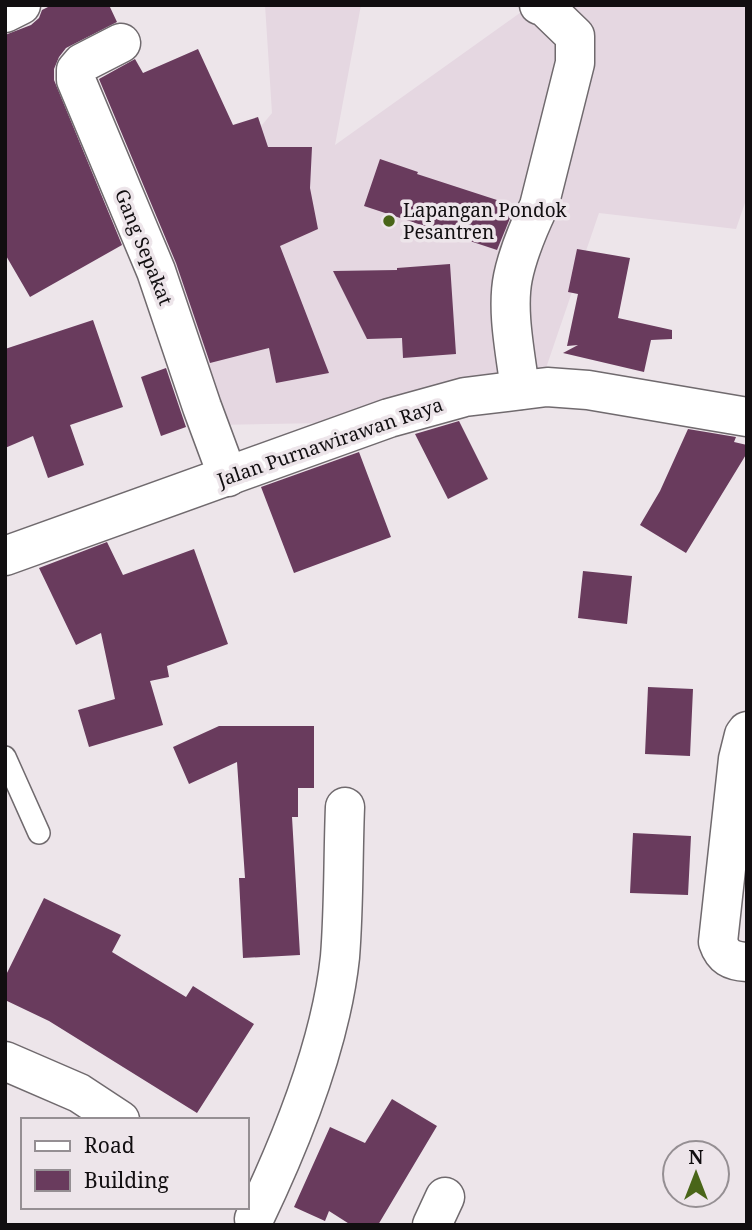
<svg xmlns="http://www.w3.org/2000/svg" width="752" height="1230" viewBox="0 0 752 1230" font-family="'Noto Serif',serif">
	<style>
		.built { fill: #e5d7e1 }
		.building { fill: #693b5d }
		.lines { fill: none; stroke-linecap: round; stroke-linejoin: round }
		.service-casing { stroke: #706a6e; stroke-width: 24 }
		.minor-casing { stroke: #706a6e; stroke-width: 41 }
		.tertiary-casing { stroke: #706a6e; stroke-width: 41 }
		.service { stroke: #fff; stroke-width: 21 }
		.minor { stroke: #fff; stroke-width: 38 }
		.tertiary { stroke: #fff; stroke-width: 38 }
		.poi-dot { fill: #496518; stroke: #ede5ea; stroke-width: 2.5 }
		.labels { text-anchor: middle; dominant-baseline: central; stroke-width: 7; stroke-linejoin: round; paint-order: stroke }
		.poi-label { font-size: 19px; fill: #110e10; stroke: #ede5ea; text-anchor: start }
		.street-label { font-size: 19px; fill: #110e10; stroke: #ede5ea }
	</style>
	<rect width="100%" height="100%" fill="#ede5ea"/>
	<path class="built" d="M265 5H361L335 145 531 5H747V197L736 229 599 213 546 368 324 423 212 425 159 249 272 113Z"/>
	<path class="building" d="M52 5H109L117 22 66 48 59 57 54 69V80L122 245 30 297 5 254V35L31 25 39 18 42 10Z
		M198 49 233 125 258 117 268 147H312L310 188 318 229 280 246 329 373 276 383 269 348 210 363 176 263 99 79 135 59 143 73Z
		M380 159 418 172 417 174 515 206 497 250 364 206Z
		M577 249 630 258 618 318 672 330V339L651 340 644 372 563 353 578 345 567 346 578 294 568 292Z
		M450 264 456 354 403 358 402 338 367 339 333 271 397 270V268Z
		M93 320 123 407 70 425 84 465 48 478 33 436 5 448V349Z
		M166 368 186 427 161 436 141 377Z
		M459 421 488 479 448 499 415 434Z
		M688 429 736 437 734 442 747 445V453L686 553 640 525 660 491Z
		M359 452 391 537 294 573 261 487Z
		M107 542 123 575 194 549 228 644 167 666 169 677 150 681 163 725 89 747 78 710 115 699 101 633 76 645 39 568Z
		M583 571 632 576 627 624 578 618Z
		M648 687 693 689 690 756 645 754Z
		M219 726H314V788H298V817H292L300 955 243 958 239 878H245L237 762 189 784 173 747Z
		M633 833 691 836 688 895 630 893Z
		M44 898 121 935 112 952 186 997 193 986 254 1024 197 1113 49 1021 5 1000V977Z
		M392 1099 437 1126 378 1225H351L329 1211 325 1221 294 1207 330 1127 365 1143Z"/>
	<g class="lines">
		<g class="service-casing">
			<path id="service" d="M5 757 39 833"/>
		</g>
		<g class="minor-casing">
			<path id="minor" d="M5 13 21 5
				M121 43 82 63 76 70V80L156 271 202 407 228 477
				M520 390C516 356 506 311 513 277 518 253 528 229 539 206L575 63V36L545 7 539 5
				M747 731 744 735 738 759 718 942C723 957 731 961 747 962
				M5 1061 79 1093 120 1120
				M254 1219C291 1142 331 1042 340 957 344 907 343 857 345 807
				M432 1225 445 1197"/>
		</g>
		<g class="tertiary-casing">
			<path id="tertiary" d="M5 556 389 418 465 397 547 387 588 390 747 417"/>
		</g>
		<use href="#service" class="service"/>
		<use href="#minor" class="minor"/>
		<use href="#tertiary" class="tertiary"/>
	</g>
	<circle class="poi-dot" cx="389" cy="221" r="7"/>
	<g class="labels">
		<g class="poi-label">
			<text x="403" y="210">Lapangan Pondok<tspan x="403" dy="22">Pesantren</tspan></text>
		</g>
		<g class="street-label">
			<text transform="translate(144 247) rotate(68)">Gang Sepakat</text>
			<text transform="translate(330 442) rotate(-19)">Jalan Purnawirawan Raya</text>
		</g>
	</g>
	<rect width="752" height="1230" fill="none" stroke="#110e10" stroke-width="14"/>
	<rect x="21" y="1118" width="228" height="91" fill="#ede5ea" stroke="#958f93" stroke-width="2"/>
	<rect x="35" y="1141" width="35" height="10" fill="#ffffff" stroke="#958f93" stroke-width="2"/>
	<text x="84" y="1153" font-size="21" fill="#110e10">Road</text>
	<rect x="35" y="1170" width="35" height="21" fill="#693b5d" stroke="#958f93" stroke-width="2"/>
	<text x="84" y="1188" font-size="21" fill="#110e10">Building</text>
	<g transform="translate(696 1174)"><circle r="33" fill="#ede5ea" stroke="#958f93" stroke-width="2"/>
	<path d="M0-5L12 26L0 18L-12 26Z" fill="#496518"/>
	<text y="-10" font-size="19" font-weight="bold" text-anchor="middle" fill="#110e10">N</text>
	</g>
</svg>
